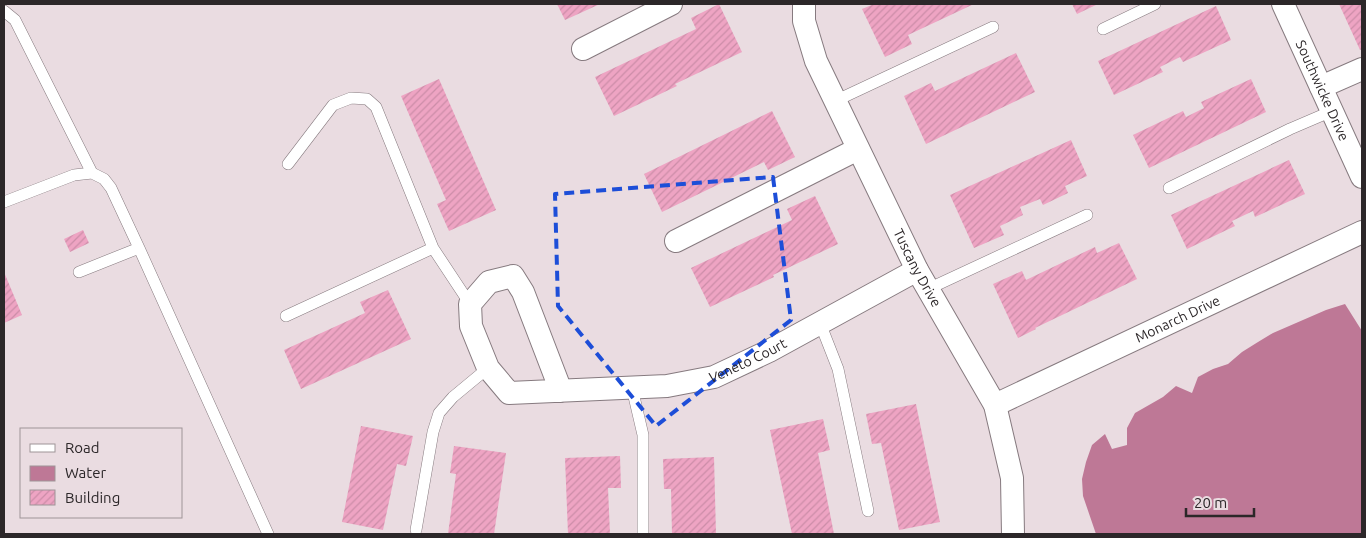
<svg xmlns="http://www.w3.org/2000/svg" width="1366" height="538" viewBox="0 0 1366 538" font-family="Ubuntu,sans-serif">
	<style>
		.water { fill: #be7896 }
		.building { fill: url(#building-hatch) }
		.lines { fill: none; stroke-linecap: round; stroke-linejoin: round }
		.service-casing { stroke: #867a7f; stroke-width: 12 }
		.minor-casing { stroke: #867a7f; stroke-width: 24 }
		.service { stroke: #fff; stroke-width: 11 }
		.minor { stroke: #fff; stroke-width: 22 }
		.marked { fill: none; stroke: #1d4ed8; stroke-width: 4; stroke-dasharray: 10 6; stroke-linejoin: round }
		.labels { text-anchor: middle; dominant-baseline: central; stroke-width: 4; stroke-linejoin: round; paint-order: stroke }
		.street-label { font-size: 14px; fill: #2c2729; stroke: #eadce1 }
	</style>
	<defs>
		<pattern id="building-hatch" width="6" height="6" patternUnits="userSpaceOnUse" patternTransform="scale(1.25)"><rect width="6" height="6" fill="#eea4c3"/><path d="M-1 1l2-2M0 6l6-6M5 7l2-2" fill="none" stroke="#cc8da8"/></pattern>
	</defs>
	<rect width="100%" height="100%" fill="#eadce1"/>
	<path class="water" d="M1345 304 1362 331V534H1096L1083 496 1082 479 1086 462 1092 445 1105 434 1112 449 1127 445V428L1135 413 1163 397 1176 386 1192 393 1198 377 1213 369 1228 364 1242 352 1258 342 1273 333 1326 310Z"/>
	<path class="building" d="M557 4H600L565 20Z
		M719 4 742 52 675 84 677 86 614 116 595 77 696 29 691 18Z
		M874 4H974L908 35 912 44 885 57 862 9Z
		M1072 4H1098L1077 14Z
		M1339 4H1362V49L1360 50Z
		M1216 6 1231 40 1183 62 1180 57 1160 67 1163 72 1114 95 1098 61Z
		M1016 53 1035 92 926 144 904 96 931 83 935 91Z
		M439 79 496 210 449 231 437 204 446 200 401 96Z
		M1251 79 1266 112 1149 168 1133 135 1183 111 1186 117 1204 108 1201 102Z
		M772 111 795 157 768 170 764 162 662 212 644 174Z
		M1071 140 1087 176 1065 186 1068 193 1043 205 1040 199 1020 207 1023 215 1000 226 1004 235 974 248 950 195Z
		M1289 160 1305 194 1255 217 1253 211 1232 221 1235 226 1187 249 1171 215Z
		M815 196 838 244 773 275 774 277 710 307 691 268 792 220 787 209Z
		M83 230 89 243 70 252 64 239Z
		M1119 243 1137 279 1035 328 1036 329 1018 338 993 284 1022 271 1026 280 1095 247 1097 253Z
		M4 272 22 315 4 323Z
		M388 290 411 339 301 389 284 350 365 313 360 302Z
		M916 404 940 522 899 530 881 443 872 444 866 414Z
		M823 419 830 450 818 453 834 534H792L770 430Z
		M361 426 413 436 406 466 397 464 383 530 342 522Z
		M454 446 506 453 494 534H448L456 474 450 473Z
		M620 456 621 488H608L610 534H568L565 458Z
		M714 457 716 534H672L671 489H664L663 459Z"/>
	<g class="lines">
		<g class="service-casing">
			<path id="service" d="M4 11 15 20 92 173
				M1103 29 1155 4
				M835 101 993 27
				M288 164 333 105 351 98 367 99 376 107 433 248 470 304
				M1169 188 1290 129 1332 111
				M4 202 74 175 92 173 104 179 111 188 139 248
				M79 272 139 248 268 534
				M928 289 1087 215
				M286 316 433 248
				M820 323 838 369 868 511
				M632 388 643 435V533
				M416 530 433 432 439 413 453 397 488 368"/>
		</g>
		<g class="minor-casing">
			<g id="minor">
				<path id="s1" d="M804 4V21L816 61 917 270 995 405 1012 478 1013 534"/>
				<path id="s2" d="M1283 4 1362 177"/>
				<path d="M583 49 671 4"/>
				<path d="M1321 87 1362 69"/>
				<path d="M676 241 858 149"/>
				<path id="s3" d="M561 391 523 292 513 276 489 282 470 304 471 326 488 368 509 393 667 386 714 377 769 351 917 270"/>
				<path id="s4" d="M995 405 1362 232"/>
			</g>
		</g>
		<use href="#service" class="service"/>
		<use href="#minor" class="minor"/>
	</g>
	<path class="marked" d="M773 177 791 320 656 426 558 306 555 194Z"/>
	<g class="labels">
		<g class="street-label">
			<text stroke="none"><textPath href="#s2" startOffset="95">Southwicke Drive</textPath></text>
			<text stroke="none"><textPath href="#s1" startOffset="289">Tuscany Drive</textPath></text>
			<text stroke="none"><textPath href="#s4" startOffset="202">Monarch Drive</textPath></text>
			<text stroke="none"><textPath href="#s3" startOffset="522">Veneto Court</textPath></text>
		</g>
	</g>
	<rect width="1366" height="538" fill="none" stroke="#2c2729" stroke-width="10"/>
	<rect x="20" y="428" width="162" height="90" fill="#eadce1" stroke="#9e9497"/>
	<rect x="30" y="444" width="25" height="8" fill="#ffffff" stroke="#9e9497"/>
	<text x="65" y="453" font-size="15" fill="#2c2729">Road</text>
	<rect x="30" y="466" width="25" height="15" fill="#be7896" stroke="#9e9497"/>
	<text x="65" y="478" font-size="15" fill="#2c2729">Water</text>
	<rect x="30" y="490" width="25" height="15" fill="url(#building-hatch)" stroke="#9e9497"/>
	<text x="65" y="503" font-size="15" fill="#2c2729">Building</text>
	<path d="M1186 508v8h68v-8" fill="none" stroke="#2c2729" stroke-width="2.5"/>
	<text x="1194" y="508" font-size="15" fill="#2c2729" stroke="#eadce1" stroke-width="4" paint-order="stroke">20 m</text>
</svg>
